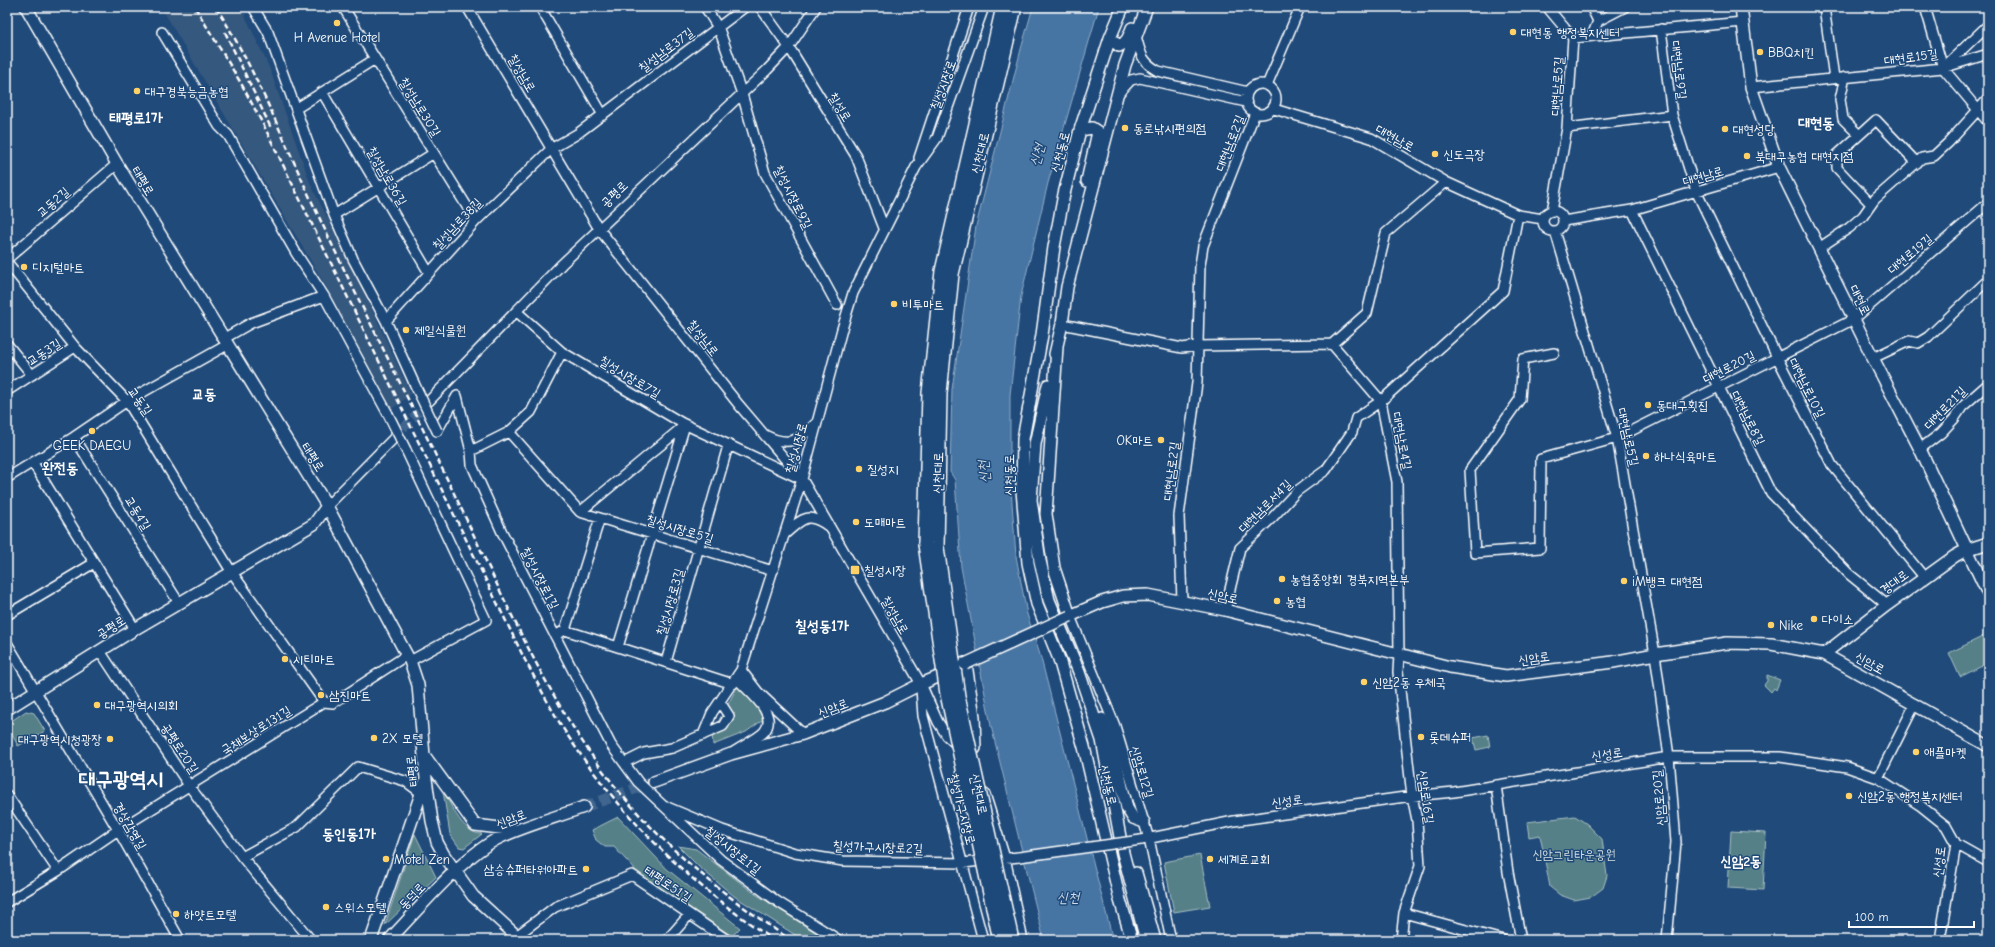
<svg xmlns="http://www.w3.org/2000/svg" width="1995" height="947" viewBox="0 0 1995 947" font-family="'Comic Neue','Poor Story',sans-serif">
	<style>
		.built { fill: #36587e }
		.green { fill: #568087; stroke: #aac0c3 }
		.water { fill: #4775a3; stroke: #91acc8 }
		.lines { fill: none; stroke-linecap: round; stroke-linejoin: round }
		.minor-tunnel { stroke: #41658e; stroke-width: 9; stroke-dasharray: 9 4.5; stroke-linecap: butt }
		.major-tunnel { stroke: #41658e; stroke-width: 11; stroke-dasharray: 11 5.5; stroke-linecap: butt }
		.minor-casing { stroke: #fff; stroke-width: 12 }
		.major-casing { stroke: #fff; stroke-width: 14 }
		.highway-casing { stroke: #fff; stroke-width: 16 }
		.minor { stroke: #1f4a7a; stroke-width: 9 }
		.major { stroke: #1f4a7a; stroke-width: 11 }
		.highway { stroke: #1f4a7a; stroke-width: 13 }
		.rail { stroke: #fff; stroke-width: 2.5; stroke-dasharray: 6 3; stroke-linecap: butt }
		.minor-bridge-casing { stroke: #fff; stroke-width: 12; stroke-linecap: butt }
		.major-bridge-casing { stroke: #fff; stroke-width: 14; stroke-linecap: butt }
		.highway-bridge-casing { stroke: #fff; stroke-width: 16; stroke-linecap: butt }
		.minor-bridge { stroke: #1f4a7a; stroke-width: 9 }
		.major-bridge { stroke: #1f4a7a; stroke-width: 11 }
		.highway-bridge { stroke: #1f4a7a; stroke-width: 13 }
		.poi-dot { fill: #ffd166; stroke: #1f4a7a; stroke-width: 1.5 }
		.labels { text-anchor: middle; dominant-baseline: central; stroke-width: 3; stroke-linejoin: round; paint-order: stroke }
		.poi-label { font-size: 13px; fill: #fff; stroke: #1f4a7a; text-anchor: start }
		.street-label { font-size: 13px; fill: #fff; stroke: #1f4a7a }
		.park-label { font-size: 13px; fill: #d5dfe1; stroke: #1f4a7a }
		.water-label { font-size: 14px; font-style: italic; fill: #d1dce8; stroke: #1f4a7a }
		.neighbourhood-label { font-size: 14px; font-weight: bold; fill: #fff; stroke: #1f4a7a }
		.quarter-label { font-size: 15px; font-weight: bold; fill: #fff; stroke: #1f4a7a }
		.town-label { font-size: 21px; font-weight: bold; fill: #fff; stroke: #1f4a7a }
	</style>
	<rect width="100%" height="100%" fill="#1f4a7a"/>
	<filter id="ink" filterUnits="userSpaceOnUse"><feTurbulence type="fractalNoise" baseFrequency=".025" numOctaves="2"/><feDisplacementMap in="SourceGraphic" scale="8" xChannelSelector="R" yChannelSelector="G"/><feConvolveMatrix kernelMatrix="1 2 1 2 8 2 1 2 1" color-interpolation-filters="sRGB"/></filter>
	<g filter="url(#ink)">
		<path class="built" d="M161 7H241L269 67 311 185 356 275 411 394 392 409 328 290Z"/>
		<path class="green" d="M1988 634V663L1960 677 1949 653Z
			M1767 675 1780 680 1776 690 1774 688 1771 692 1764 685 1767 681Z
			M740 682 759 709 763 720 746 732 713 745 712 733Z
			M26 711 34 713 45 731 18 746 7 724Z
			M1488 735 1490 747 1476 750 1473 738Z
			M443 791C452 806 463 834 482 834L464 848 459 847 450 834Z
			M1575 816 1587 824 1602 839 1607 876 1603 888 1591 897 1574 900 1560 895 1550 887 1540 835 1529 837 1527 822Z
			M618 817 667 869 740 928 732 936 639 874 614 847H605L596 840 592 830Z
			M1731 831 1766 833 1763 890 1728 888Z
			M415 834 436 877 385 925Z
			M678 846 696 849 754 893 827 940H803L734 896 699 867Z
			M1200 855 1210 906 1174 912 1164 862Z"/>
		<path class="water" d="M1033 7H1099L1048 183 1021 296 1010 395V476L1016 556 1027 614 1041 658 1113 940H1044L991 726 961 567 955 480 950 472 952 389 976 226 1021 49Z"/>
		<g class="lines">
			<path class="minor-tunnel" d="M394 438 429 401"/>
			<path class="major-tunnel" d="M584 807 654 782"/>
			<g class="minor-casing">
				<path id="minor" d="M253 7 268 32 334 215 353 259 386 321 414 383
					M343 7 476 221
					M467 7 599 229 739 405 802 479 921 684 938 722 947 736 958 746
					M540 7 603 115
					M705 7 719 29 742 94 765 173 837 305
					M760 7 789 47 856 156 884 228
					M1547 7 1573 38 1567 128 1552 211
					M1591 7 1598 21
					M1824 7 1834 78
					M1925 7 1943 68 1988 122
					M1661 29 1672 115 1696 191 1777 357 1832 465 1924 577
					M162 32 219 126 228 135 296 253 324 296
					M1136 36C1141 54 1141 61 1158 71L1248 92
					M1592 36 1598 21 1625 7
					M1573 38 1743 22
					M1946 67 1988 54
					M1845 77 1840 99 1843 119 1859 135
					M1246 99a15 15 0 1 1 30 0a15 15 0 1 1-30 0Z
					M1267 85 1300 7
					M1751 87 1943 68 1988 25
					M322 92 429 273
					M1118 94 1131 80 1140 78 1246 102
					M297 108 375 59
					M1274 109 1371 138 1446 182 1518 215 1543 219
					M1567 128 1672 115
					M919 158 969 7
					M1871 204 1837 168V155L1876 120 1917 163
					M1632 210 1771 493 1849 574 1887 605
					M1543 221a10 10 0 1 1 20 0a10 10 0 1 1-20 0Z
					M334 215 434 153
					M1563 221 1632 210 1779 167
					M1555 231 1617 438 1655 654 1669 757 1676 842 1667 940
					M1819 248 1849 228 1863 216 1875 199 1922 158 1934 156 1949 142 1988 99
					M7 259 117 164
					M7 262 75 347 127 401 231 571 324 702
					M516 311 562 352 682 423 799 478
					M386 321 476 221 551 149 577 134 745 7
					M1062 324 1182 348 1197 346 1332 344 1381 401
					M223 339 251 323 324 296 388 414
					M7 344 32 375
					M1332 344 1367 313 1386 233 1446 182
					M1554 353 1523 359 1520 399 1470 470 1475 553 1540 548 1541 459 1617 438 1854 319 1988 203
					M1873 358 1909 341 1918 343 1928 337 1988 280
					M7 391 75 347
					M457 396 471 451 472 465 502 532 611 745 638 782 721 860 778 902 839 940
					M429 401 562 264 767 70 789 47 816 7
					M1381 401 1397 482 1399 655 1398 672 1412 796 1417 820 1420 866 1404 913 1401 940
					M437 431 457 396
					M509 432 580 512 773 571
					M765 435C788 447 799 441 815 424
					M74 437 179 603
					M1920 449 1941 433 1954 419 1962 407 1988 384
					M406 450 486 620 410 661
					M471 451 509 432 531 412 562 352
					M33 463 135 629
					M7 478 74 437 127 401 227 345
					M327 506 394 438
					M580 512 685 425
					M785 534C802 519 807 511 828 526
					M1182 601 1179 516 1197 383 1200 265 1203 246 1255 113
					M1225 610 1240 548 1273 517 1297 491 1326 470 1352 432 1356 418 1381 401 1503 291 1518 215
					M7 615 94 563
					M1070 616 1115 726 1149 839 1171 940
					M565 630 600 518
					M555 636 565 630 733 684
					M7 643 118 830 180 940
					M618 647 685 425
					M100 651 190 787 242 857 311 940
					M666 662 728 446
					M741 670 758 692 803 734
					M921 689 923 716 983 940
					M703 735 712 713 741 670 802 479 842 329 853 293 916 167 937 138 984 7
					M735 751C744 745 757 739 764 732 779 715 750 693 740 682L741 673
					M624 763 644 753 672 748 723 726 729 716 720 702
					M1878 778 1915 704
					M1496 785 1508 872 1521 940
					M985 794 1005 858 1023 940
					M7 795 58 871 118 830 324 702 333 703 407 655
					M667 807 722 830 795 853 843 861 963 863 1019 857
					M1141 840 1234 821 1412 796 1454 792 1669 757H1780L1847 767 1878 778 1921 806 1946 826 1956 844 1940 940
					M1956 844 1988 862
					M242 857 297 827 358 767 405 781 421 793
					M7 902 58 871
					M1404 913 1503 940
					M511 940 555 907 632 875 727 940
					M667 940 689 915"/>
			</g>
			<g class="major-casing">
				<path id="major" d="M26 7 117 164 327 506 410 661 418 685 426 779 432 821 437 842 444 855 473 896 521 940
					M1123 7 1110 38 1080 130 1064 194 1054 247 1042 335 1023 439 1022 490 1028 563 1037 604 1059 659 1084 747 1120 900 1132 940
					M1741 7 1751 87 1779 167 1873 358 1920 449 1988 594
					M1110 38 1119 46C1127 43 1129 36 1132 28
					M1080 130 1092 128 1098 132 1087 181
					M1057 347 1046 514 1054 568 1070 616 1102 602 1123 596 1148 595 1225 610 1450 667 1506 676 1613 662 1655 654 1727 643 1771 644 1824 654 1988 746
					M1055 354 1062 324 1067 287 1125 65 1147 7
					M1048 385 1035 444 1031 500 1040 561 1049 600 1079 672 1102 740 1123 853 1146 940
					M1824 654 1887 605 1955 556 1966 550 1988 543
					M7 709 135 629 314 524 327 506
					M1102 719 1112 744 1127 808 1133 818 1144 822
					M424 755 475 825 516 830
					M654 782 731 754 803 734 885 702 921 684 950 672
					M1136 873 1155 940
					M371 940 425 782
					M389 940C418 910 464 854 501 837 527 825 557 817 584 807"/>
			</g>
			<g class="highway-casing">
				<path id="highway" d="M925 544 929 393 942 271 1003 7
					M937 547 940 393 952 274 1015 7
					M965 664 973 717 974 748"/>
			</g>
			<use href="#minor" class="minor"/>
			<use href="#major" class="major"/>
			<use href="#highway" class="highway"/>
			<path class="rail" d="M195 7 242 85 265 128 525 660C540 687 553 714 570 739 624 820 693 887 774 940
				M216 7C255 68 282 137 312 202 356 297 404 389 449 483 500 588 547 705 622 795 670 852 728 899 791 940
				M225 32 271 128"/>
			<g class="minor-bridge-casing">
				<path id="minor-bridge" d="M414 383 437 431
					M388 414 406 450
					M1019 857 1141 840"/>
			</g>
			<g class="major-bridge-casing">
				<path id="major-bridge" d="M965 664 1070 616"/>
			</g>
			<g class="highway-bridge-casing">
				<path id="highway-bridge" d="M925 544 947 694 1000 940
					M937 547 958 696 1012 940"/>
			</g>
			<use href="#minor-bridge" class="minor-bridge"/>
			<use href="#major-bridge" class="major-bridge"/>
			<use href="#highway-bridge" class="highway-bridge"/>
		</g>
	</g>
	<g class="poi-dot">
		<circle cx="337" cy="23" r="4"/>
		<circle cx="1513" cy="32" r="4"/>
		<circle cx="1760" cy="52" r="4"/>
		<circle cx="137" cy="91" r="4"/>
		<circle cx="1125" cy="128" r="4"/>
		<circle cx="1725" cy="129" r="4"/>
		<circle cx="1435" cy="154" r="4"/>
		<circle cx="1747" cy="156" r="4"/>
		<circle cx="24" cy="267" r="4"/>
		<circle cx="894" cy="304" r="4"/>
		<circle cx="406" cy="330" r="4"/>
		<circle cx="1648" cy="405" r="4"/>
		<circle cx="92" cy="431" r="4"/>
		<circle cx="1161" cy="440" r="4"/>
		<circle cx="1646" cy="456" r="4"/>
		<circle cx="859" cy="469" r="4"/>
		<circle cx="856" cy="522" r="4"/>
		<rect x="850" y="565" width="10" height="10" rx="2"/>
		<circle cx="1282" cy="579" r="4"/>
		<circle cx="1624" cy="581" r="4"/>
		<circle cx="1277" cy="601" r="4"/>
		<circle cx="1814" cy="619" r="4"/>
		<circle cx="1771" cy="625" r="4"/>
		<circle cx="285" cy="659" r="4"/>
		<circle cx="1364" cy="682" r="4"/>
		<circle cx="321" cy="695" r="4"/>
		<circle cx="97" cy="705" r="4"/>
		<circle cx="1421" cy="737" r="4"/>
		<circle cx="374" cy="738" r="4"/>
		<circle cx="110" cy="739" r="4"/>
		<circle cx="1916" cy="752" r="4"/>
		<circle cx="1849" cy="796" r="4"/>
		<circle cx="386" cy="859" r="4"/>
		<circle cx="1210" cy="859" r="4"/>
		<circle cx="586" cy="869" r="4"/>
		<circle cx="326" cy="907" r="4"/>
		<circle cx="176" cy="914" r="4"/>
	</g>
	<g class="labels">
		<g class="poi-label">
			<text x="1521" y="32">대현동 행정복지센터</text>
			<text x="337" y="37" text-anchor="middle">H Avenue Hotel</text>
			<text x="1768" y="52">BBQ치킨</text>
			<text x="145" y="91">대구경북능금농협</text>
			<text x="1133" y="128">동로낚시편의점</text>
			<text x="1733" y="129">대현성당</text>
			<text x="1443" y="154">신도극장</text>
			<text x="1755" y="156">북대구농협 대현지점</text>
			<text x="32" y="267">디지털마트</text>
			<text x="902" y="304">비투마트</text>
			<text x="414" y="330">제일식물원</text>
			<text x="1656" y="405">동대구횟집</text>
			<text x="1153" y="440" text-anchor="end">OK마트</text>
			<text x="92" y="445" text-anchor="middle">GEEK DAEGU</text>
			<text x="1654" y="456">하나식육마트</text>
			<text x="867" y="469">질성지</text>
			<text x="864" y="522">도매마트</text>
			<text x="864" y="570">칠성시장</text>
			<text x="1290" y="579">농협중앙회 경북지역본부</text>
			<text x="1632" y="581">iM뱅크 대현점</text>
			<text x="1285" y="601">농협</text>
			<text x="1822" y="619">다이소</text>
			<text x="1779" y="625">Nike</text>
			<text x="293" y="659">시티마트</text>
			<text x="1372" y="682">신암2동 우체국</text>
			<text x="329" y="695">삼진마트</text>
			<text x="105" y="705">대구광역시의회</text>
			<text x="1429" y="737">롯데슈퍼</text>
			<text x="382" y="738">2X 모텔</text>
			<text x="102" y="739" text-anchor="end">대구광역시청광장</text>
			<text x="1924" y="752">애플마켓</text>
			<text x="1857" y="796">신암2동 행정복지센터</text>
			<text x="394" y="859">Motel Zen</text>
			<text x="1218" y="859">세계로교회</text>
			<text x="578" y="869" text-anchor="end">삼승슈퍼타워아파트</text>
			<text x="334" y="907">스위스모텔</text>
			<text x="184" y="914">하얏트모텔</text>
		</g>
		<g class="street-label">
			<text transform="translate(666 50) rotate(-37)">칠성남로37길</text>
			<text transform="translate(1911 57) rotate(-8)">대현로15길</text>
			<text transform="translate(1679 70) rotate(83)">대현남로9길</text>
			<text transform="translate(522 73) rotate(60)">칠성남로</text>
			<text transform="translate(943 85) rotate(-70)">칠성시장로</text>
			<text transform="translate(1557 86) rotate(-86)">대현남로5길</text>
			<text transform="translate(420 107) rotate(58)">칠성남로30길</text>
			<text transform="translate(840 107) rotate(58)">칠성로</text>
			<text transform="translate(1395 138) rotate(29)">대현남로</text>
			<text transform="translate(1230 143) rotate(-69)">대현남로2길</text>
			<text transform="translate(1060 152) rotate(-75)">신천동로</text>
			<text transform="translate(980 153) rotate(-77)">신천대로</text>
			<text transform="translate(387 176) rotate(60)">칠성남로36길</text>
			<text transform="translate(1703 176) rotate(-16)">대현남로</text>
			<text transform="translate(143 181) rotate(59)">태평로</text>
			<text transform="translate(614 194) rotate(-44)">공평로</text>
			<text transform="translate(793 197) rotate(63)">칠성시장로9길</text>
			<text transform="translate(53 202) rotate(-41)">교동2길</text>
			<text transform="translate(457 224) rotate(-47)">칠성남로38길</text>
			<text transform="translate(1910 254) rotate(-40)">대현로19길</text>
			<text transform="translate(1860 300) rotate(64)">대현로</text>
			<text transform="translate(703 338) rotate(52)">칠성남로</text>
			<text transform="translate(44 352) rotate(-33)">교동3길</text>
			<text transform="translate(1729 367) rotate(-27)">대현로20길</text>
			<text transform="translate(630 377) rotate(31)">칠성시장로7길</text>
			<text transform="translate(1807 388) rotate(63)">대현남로10길</text>
			<text transform="translate(140 401) rotate(54)">교동길</text>
			<text transform="translate(1945 408) rotate(-46)">대현로21길</text>
			<text transform="translate(1748 418) rotate(63)">대현남로8길</text>
			<text transform="translate(1628 437) rotate(77)">대현남로5길</text>
			<text transform="translate(1402 441) rotate(79)">대현남로4길</text>
			<text transform="translate(796 448) rotate(-75)">칠성시장로</text>
			<text transform="translate(313 457) rotate(58)">태평로</text>
			<text transform="translate(1171 471) rotate(-83)">대현남로2길</text>
			<text transform="translate(938 473) rotate(-89)">신천대로</text>
			<text transform="translate(1009 475) rotate(-90)">신천동로</text>
			<text transform="translate(1265 506) rotate(-45)">대현남로서4길</text>
			<text transform="translate(138 513) rotate(58)">교동4길</text>
			<text transform="translate(680 529) rotate(17)">칠성시장로5길</text>
			<text transform="translate(540 578) rotate(63)">칠성시장로1길</text>
			<text transform="translate(1894 582) rotate(-37)">경대로</text>
			<text transform="translate(1223 596) rotate(13)">신암로</text>
			<text transform="translate(670 602) rotate(-74)">칠성시장로3길</text>
			<text transform="translate(895 615) rotate(60)">칠성남로</text>
			<text transform="translate(111 627) rotate(-32)">공평로</text>
			<text transform="translate(1534 658) rotate(-8)">신암로</text>
			<text transform="translate(1870 663) rotate(29)">신암로</text>
			<text transform="translate(833 708) rotate(-21)">신암로</text>
			<text transform="translate(256 730) rotate(-32)">국채보상로131길</text>
			<text transform="translate(180 748) rotate(57)">공평로20길</text>
			<text transform="translate(1607 754) rotate(-8)">신성로</text>
			<text transform="translate(412 771) rotate(-96)">태평로</text>
			<text transform="translate(1142 772) rotate(73)">신암로12길</text>
			<text transform="translate(1108 785) rotate(77)">신천동로</text>
			<text transform="translate(979 794) rotate(78)">신천대로</text>
			<text transform="translate(1426 797) rotate(82)">신암로16길</text>
			<text transform="translate(1659 798) rotate(-95)">신암로20길</text>
			<text transform="translate(1287 801) rotate(-7)">신성로</text>
			<text transform="translate(962 809) rotate(75)">칠성가구시장로</text>
			<text transform="translate(511 819) rotate(-21)">신암로</text>
			<text transform="translate(130 826) rotate(60)">경상감영길</text>
			<text transform="translate(878 847) rotate(2)">칠성가구시장로2길</text>
			<text transform="translate(733 850) rotate(39)">칠성시장로1길</text>
			<text transform="translate(1939 862) rotate(-83)">신성로</text>
			<text transform="translate(668 884) rotate(34)">태평로51길</text>
			<text transform="translate(412 896) rotate(-46)">동덕로</text>
		</g>
		<g class="park-label">
			<text x="1574" y="854">신암그린타운공원</text>
		</g>
		<g class="water-label">
			<text transform="translate(1037 155) rotate(-74)">신천</text>
			<text transform="translate(984 472) rotate(-95)">신천</text>
			<text x="1068" y="897">신천</text>
		</g>
		<g class="neighbourhood-label">
			<text x="1741" y="861">신암2동</text>
		</g>
		<g class="quarter-label">
			<text x="136" y="118">태평로1가</text>
			<text x="1816" y="123">대현동</text>
			<text x="204" y="394">교동</text>
			<text x="60" y="468">완전동</text>
			<text x="822" y="626">칠성동1가</text>
			<text x="349" y="834">동인동1가</text>
		</g>
		<g class="town-label">
			<text x="121" y="779">대구광역시</text>
		</g>
	</g>
	<rect width="1995" height="947" fill="none" stroke="#1f4a7a" stroke-width="24"/>
	<rect x="12" y="12" width="1971" height="923" fill="none" stroke="#fff" stroke-width="1.5" filter="url(#ink)"/>
	<path d="M1849 921v6h125v-6" fill="none" stroke="#ffffff" stroke-width="2"/>
	<text x="1855" y="921" font-size="12" fill="#ffffff" stroke="#1f4a7a" stroke-width="3" paint-order="stroke">100 m</text>
</svg>
